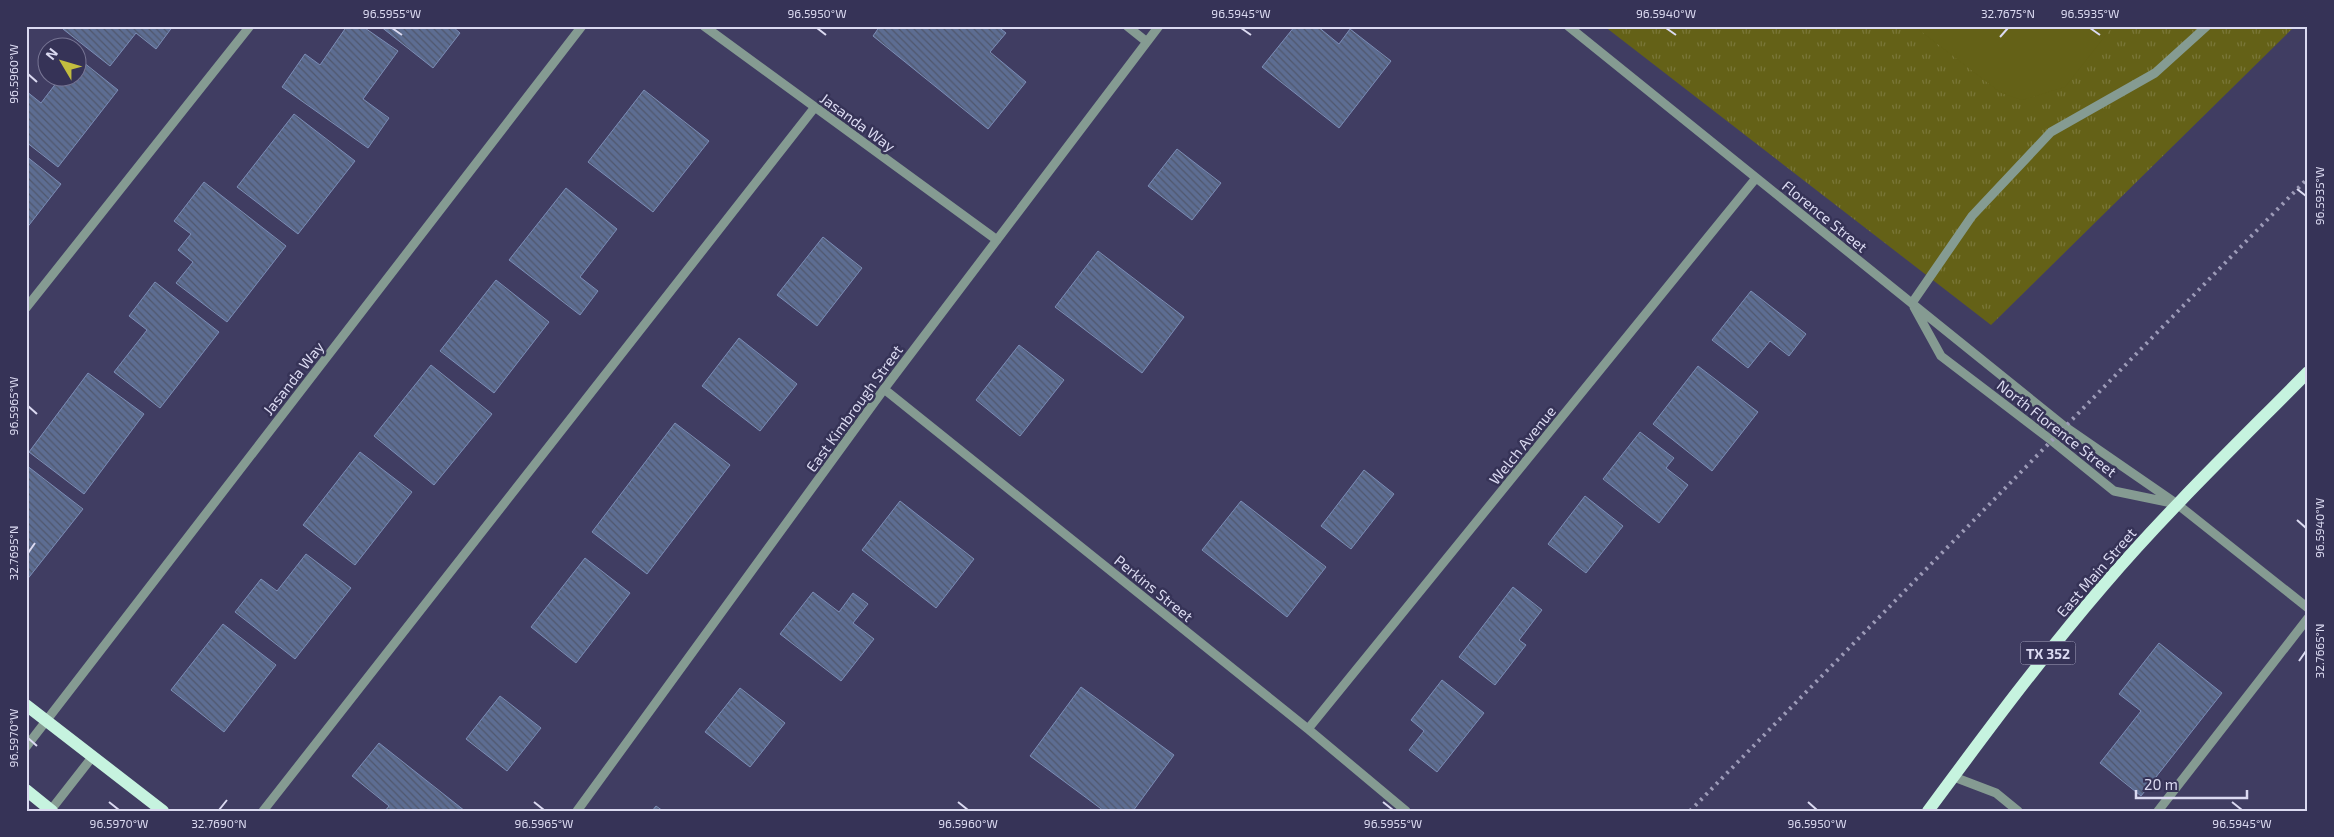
<svg xmlns="http://www.w3.org/2000/svg" width="2334" height="837" viewBox="0 0 2334 837" font-family="'Exo 2',sans-serif">
	<style>
		.grass { fill: url(#grass-tufts) }
		.pitch { fill: #646117 }
		.building { fill: url(#building-back-hatch); stroke: #7c8db5 }
		.lines { fill: none; stroke-linecap: round; stroke-linejoin: round }
		.minor { stroke: #859b92; stroke-width: 9 }
		.major { stroke: #c6f3df; stroke-width: 12 }
		.rail { stroke: #9d9bb8; stroke-width: 4; stroke-dasharray: 2.5 5; stroke-linecap: butt }
		.ticks { fill: none; stroke: #dbdaf1; stroke-width: 2 }
		.labels { text-anchor: middle; dominant-baseline: central; stroke-width: 5; stroke-linejoin: round; paint-order: stroke }
		.shield { fill: #363357; stroke: #aaa8c3; stroke-width: 1 }
		.shield-label { font-size: 14px; font-weight: bold; fill: #dbdaf1 }
		.street-label { font-size: 15px; fill: #dbdaf1; stroke: #363357 }
		.neatline { fill: none; stroke: #dbdaf1; stroke-width: 2 }
		.ticks-label { font-size: 12px; text-anchor: middle; fill: #dbdaf1 }
	</style>
	<defs>
		<pattern id="grass-tufts" width="24" height="20" patternUnits="userSpaceOnUse" patternTransform="scale(1.25)"><rect width="24" height="20" fill="#646117"/><path d="M3 7l-1-3M5 7V3M7 7l1-3M15 17l-1-3M17 17v-4M19 17l1-3" fill="none" stroke="#7a7739"/></pattern>
		<pattern id="building-back-hatch" width="6" height="6" patternUnits="userSpaceOnUse" patternTransform="scale(1.25)"><rect width="6" height="6" fill="#5d6d92"/><path d="M-1 5l2 2M0 0l6 6M5-1l2 2" fill="none" stroke="#50576d"/></pattern>
	</defs>
	<rect width="100%" height="100%" fill="#403d62"/>
	<path class="grass" d="M1604 26H2295L1991 325Z"/>
	<path class="pitch" d="M1914 26H2113L2065 87 2022 100 2001 93Z"/>
	<path class="building" d="M65 26H173L156 49 136 33 110 66 63 29Z
		M347 26H362L398 51 363 99 389 118 368 148 282 87 305 54 320 65Z
		M380 26H452L460 33 433 68Z
		M880 26H997L1006 33 990 52 1026 82 988 129 873 36Z
		M1295 26H1317L1339 44 1350 29 1391 61 1339 128 1262 67Z
		M78 58 118 90 58 167 26 142V91L41 103 60 78H78Z
		M644 90 709 141 653 212 588 162Z
		M294 114 355 161 298 234 237 187Z
		M1177 149 1221 183 1192 220 1148 186Z
		M26 156 61 184 26 229Z
		M204 182 286 246 227 322 176 283 193 262 178 250 191 234 174 221Z
		M566 188 617 229 580 277 598 291 580 315 509 260Z
		M823 237 862 268 817 326 777 295Z
		M1098 251 1184 317 1142 373 1055 307Z
		M496 280 549 322 494 393 440 351Z
		M155 282 219 332 160 408 114 372 147 330 129 316Z
		M1751 291 1806 334 1789 356 1770 341 1748 368 1712 340Z
		M739 338 797 384 760 431 702 386Z
		M1019 345 1064 380 1020 436 976 400Z
		M431 365 492 414 434 485 374 436Z
		M1698 366 1758 412 1712 471 1653 424Z
		M88 373 144 414 84 494 29 452Z
		M675 423 730 465 647 574 592 532Z
		M1640 432 1674 458 1666 468 1688 485 1659 523 1603 479Z
		M360 452 412 492 355 565 303 525Z
		M26 465 83 509 26 581Z
		M1364 470 1394 494 1351 549 1321 526Z
		M1585 496 1623 526 1586 573 1548 544Z
		M900 501 974 559 936 608 862 550Z
		M1241 501 1326 567 1287 617 1202 550Z
		M306 554 351 588 295 659 235 612 261 579 277 591Z
		M585 558 630 593 576 663 531 627Z
		M1513 587 1542 610 1519 640 1526 645 1495 685 1459 657Z
		M813 592 839 612 853 593 868 604 853 623 874 639 841 681 780 634Z
		M223 624 276 665 224 732 171 690Z
		M2159 643 2222 693 2141 796 2100 763 2141 711 2119 694Z
		M1442 680 1484 713 1437 772 1409 750 1424 731 1411 720Z
		M1081 687 1174 755 1133 811H1104L1030 756Z
		M740 688 785 723 750 767 705 732Z
		M500 696 541 728 507 771 466 739Z
		M379 743 465 811H385L389 806 352 776Z
		M656 806 663 811H652Z"/>
	<g class="lines">
		<path class="minor" d="M704 26 997 240
			M1127 26 1147 42
			M1568 26 2064 426 2177 504 2308 608
			M1912 303 1972 216 2051 132 2155 73 2207 26
			M1914 307 1941 356 2051 440 2114 491 2172 503
			M26 308 250 26
			M884 389 1308 729 1406 811
			M1308 729 1756 178
			M26 747 582 26
			M1954 777 1996 793 2018 811
			M50 811 93 756
			M263 811 815 107
			M577 811 884 389 1159 26
			M2158 811 2308 618"/>
		<path class="major" d="M26 705 163 811
			M26 790 52 811
			M1928 811C1985 734 2041 658 2103 586 2167 511 2239 442 2308 372"/>
		<path class="rail" d="M1690 811 2308 178"/>
	</g>
	<path class="ticks" d="M392 28 402 35M817 28 826 35M1241 28 1251 35M1666 28 1676 35M2090 28 2100 35M2000 37 2008 28M28 74 37 82M2297 189 2306 196M28 406 37 414M2297 520 2306 528M28 553 35 543M2299 661 2306 651M28 738 37 746M109 802 119 810M534 802 544 810M958 802 968 810M1383 802 1393 810M1808 802 1817 810M2232 802 2242 810M219 810 227 800"/>
	<g class="labels">
		<rect class="shield" x="2020.5" y="641.5" width="55" height="23" rx="4"/>
		<g class="shield-label">
			<text x="2048" y="653">TX 352</text>
		</g>
		<g class="street-label">
			<text transform="translate(858 122) rotate(36)">Jasanda Way</text>
			<text transform="translate(1825 216) rotate(39)">Florence Street</text>
			<text transform="translate(293 378) rotate(-52)">Jasanda Way</text>
			<text transform="translate(854 408) rotate(-54)">East Kimbrough Street</text>
			<text transform="translate(2057 428) rotate(38)">North Florence Street</text>
			<text transform="translate(1522 445) rotate(-51)">Welch Avenue</text>
			<text transform="translate(2096 572) rotate(-49)">East Main Street</text>
			<text transform="translate(1154 588) rotate(39)">Perkins Street</text>
		</g>
	</g>
	<rect width="2334" height="837" fill="none" stroke="#363357" stroke-width="55"/>
	<g transform="translate(62 62) rotate(308)"><circle r="24" fill="#363357" stroke="#787695"/>
	<path d="M0-4L9 19L0 12L-9 19Z" fill="#c2bd3f"/>
	<text y="-8" font-size="14" font-weight="bold" text-anchor="middle" fill="#dbdaf1">N</text>
	</g>
	<path d="M2136 790v8h111v-8" fill="none" stroke="#dbdaf1" stroke-width="2.5"/>
	<text x="2144" y="790" font-size="15" fill="#dbdaf1" stroke="#363357" stroke-width="4" paint-order="stroke">20 m</text>
	<rect x="28" y="28" width="2278" height="782" class="neatline"/>
	<g class="ticks-label">
		<text x="392" y="18">96.5955°W</text>
		<text x="817" y="18">96.5950°W</text>
		<text x="1241" y="18">96.5945°W</text>
		<text x="1666" y="18">96.5940°W</text>
		<text x="2008" y="18">32.7675°N</text>
		<text x="2090" y="18">96.5935°W</text>
		<text transform="translate(14 74) rotate(-90)" y="4">96.5960°W</text>
		<text transform="translate(2320 196) rotate(-90)" y="4">96.5935°W</text>
		<text transform="translate(14 406) rotate(-90)" y="4">96.5965°W</text>
		<text transform="translate(2320 528) rotate(-90)" y="4">96.5940°W</text>
		<text transform="translate(14 553) rotate(-90)" y="4">32.7695°N</text>
		<text transform="translate(2320 651) rotate(-90)" y="4">32.7665°N</text>
		<text transform="translate(14 738) rotate(-90)" y="4">96.5970°W</text>
		<text x="119" y="828">96.5970°W</text>
		<text x="219" y="828">32.7690°N</text>
		<text x="544" y="828">96.5965°W</text>
		<text x="968" y="828">96.5960°W</text>
		<text x="1393" y="828">96.5955°W</text>
		<text x="1817" y="828">96.5950°W</text>
		<text x="2242" y="828">96.5945°W</text>
	</g>
</svg>
